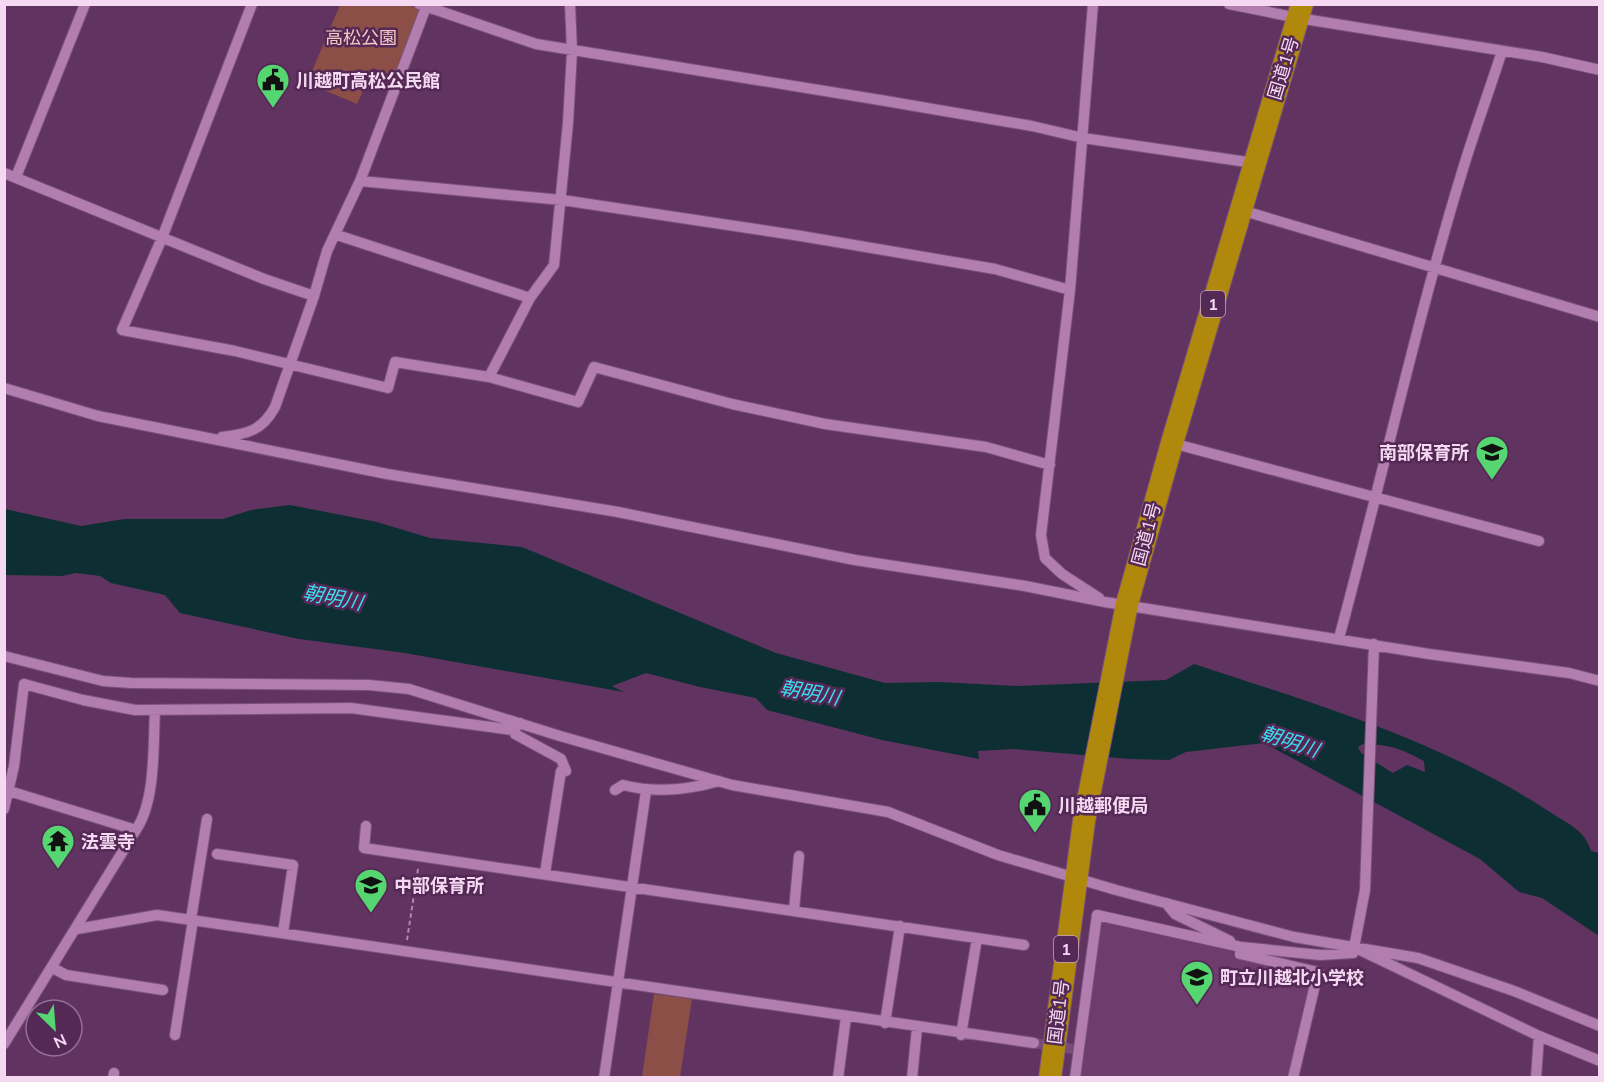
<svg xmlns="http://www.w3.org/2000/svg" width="1604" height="1082" viewBox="0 0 1604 1082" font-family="Mulish,'Noto Sans JP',sans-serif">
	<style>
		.built { fill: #6f3c6e }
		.green { fill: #8c4f48 }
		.water { fill: #0d2f34; fill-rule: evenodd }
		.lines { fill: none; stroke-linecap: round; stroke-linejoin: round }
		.minor-tunnel { stroke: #774c76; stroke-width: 10; stroke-dasharray: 10 5; stroke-linecap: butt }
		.minor-casing { stroke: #795378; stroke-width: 12 }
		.highway-casing { stroke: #795378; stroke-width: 24 }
		.path { stroke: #ae89ac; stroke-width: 2; stroke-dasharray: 4.5 3; stroke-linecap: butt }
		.minor { stroke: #b17eaf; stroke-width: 10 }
		.highway { stroke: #b0890c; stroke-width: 22 }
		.labels { text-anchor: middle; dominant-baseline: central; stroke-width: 5; stroke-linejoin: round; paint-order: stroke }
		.shield { fill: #552955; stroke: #c5a4c4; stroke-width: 1.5 }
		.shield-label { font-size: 16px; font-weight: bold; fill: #f5d9f3 }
		.park-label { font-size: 18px; fill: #f4c8c1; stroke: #552955 }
		.street-label { font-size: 18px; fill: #f5d9f3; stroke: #552955 }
		.poi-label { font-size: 18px; font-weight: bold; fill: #f5d9f3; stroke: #552955; text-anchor: start }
		.water-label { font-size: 20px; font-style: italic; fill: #3cddf1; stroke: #552955 }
	</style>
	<rect width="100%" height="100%" fill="#613360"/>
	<path class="built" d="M1100 918 1233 949V955L1314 973 1289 1077 1080 1078 1087 1040 1082 1039Z"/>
	<path class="green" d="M340 5H408L421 10 394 76 373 68 357 104 307 83Z
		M654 994 692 999 680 1077H642Z"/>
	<path class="water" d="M290 505 377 522 430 538 522 547 776 653 885 683 938 682 1017 686 1166 680 1194 664C1316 704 1442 741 1550 812 1568 824 1585 830 1591 851L1599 853V936L1542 898 1519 892 1480 859 1264 743 1186 752 1169 760 1129 759 1014 749 978 751 979 759 882 740 767 710 756 698 700 687 646 673 612 686 624 692 405 653 299 639 180 613 165 595 111 583 100 576 76 573 62 576 5 575V509L81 526 124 519H223L251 510ZM1363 744C1392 745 1399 748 1424 761L1425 772 1407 765 1393 773 1361 753 1358 747Z"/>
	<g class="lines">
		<path class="minor-tunnel" d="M1034 1043 1074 1049"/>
		<g class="minor-casing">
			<path id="minor" d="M252 4 162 238 122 330 235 351 388 388 395 362 489 377 578 402 594 367 732 404 825 424 986 447 1050 465
				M419 4 536 44 880 100 1032 126 1083 138 1254 163
				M1093 4 1070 290 1041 535 1045 558 1062 574 1099 598
				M1229 4 1298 18 1542 57 1600 70
				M4 173 264 279 314 296 327 251 360 181 426 7
				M16 177 85 4
				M360 181 562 200 801 236 995 269 1070 290
				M1241 210 1600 317
				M337 235 530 298
				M489 377 530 298 554 265 568 123 572 51 570 4
				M4 388 98 416 193 435 387 474 618 512 855 560 1025 586 1105 602 1429 654 1569 673 1600 681
				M222 437C247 434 262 431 275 407L314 296
				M1172 443 1539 541
				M1339 638C1381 483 1415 326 1462 172 1474 132 1489 92 1502 51
				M4 656 103 681 131 683 369 685 409 689 560 736 732 785 888 812 998 855 1116 890 1294 937 1418 958 1514 991 1600 1026
				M513 730 515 734 561 759 566 771
				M615 790 623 785C654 793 688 790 719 781
				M4 809 14 766 24 684 83 700 135 710 351 708 513 730 520 723
				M366 826 364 848 1024 945
				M136 830C156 800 153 746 155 710
				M217 854 293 865 283 933
				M545 873 561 771
				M1166 903 1175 914 1230 941
				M794 910 799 856
				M191 919 207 819
				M77 929 157 915 1034 1043
				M1360 950 1539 1036 1600 1061
				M53 968 66 975 163 990
				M885 1023 900 926
				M175 1035 193 920
				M961 1035 977 938
				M4 1044 136 830 9 791
				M113 1078 114 1073
				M604 1078 646 791
				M838 1078 846 1017
				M912 1078 917 1028
				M1075 1078 1097 915 1241 947
				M1293 1078 1318 972 1240 954 1241 947 1320 955 1353 953 1365 890 1374 644
				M1536 1078 1539 1036"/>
		</g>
		<g class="highway-casing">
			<path id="highway" d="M1050 1078 1084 821 1127 604 1172 443 1302 4"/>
		</g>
		<path class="path" d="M407 940 418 869"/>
		<use href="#minor" class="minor"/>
		<use href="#highway" class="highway"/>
	</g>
	<defs>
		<g id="civic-pin" transform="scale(1.725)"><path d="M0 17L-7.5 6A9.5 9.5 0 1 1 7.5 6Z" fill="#56d671" stroke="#552955"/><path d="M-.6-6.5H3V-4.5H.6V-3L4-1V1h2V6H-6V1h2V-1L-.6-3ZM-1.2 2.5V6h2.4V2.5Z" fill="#111"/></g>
		<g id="school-pin" transform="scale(1.725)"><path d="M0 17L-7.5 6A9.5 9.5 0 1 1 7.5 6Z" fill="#56d671" stroke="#552955"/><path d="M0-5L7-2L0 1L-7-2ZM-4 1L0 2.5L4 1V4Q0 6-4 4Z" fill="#111"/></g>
		<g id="temple-pin" transform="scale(1.725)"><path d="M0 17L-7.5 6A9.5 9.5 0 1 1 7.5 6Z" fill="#56d671" stroke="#552955"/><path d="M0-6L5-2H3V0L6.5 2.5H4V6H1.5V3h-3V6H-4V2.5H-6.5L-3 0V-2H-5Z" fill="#111"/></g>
	</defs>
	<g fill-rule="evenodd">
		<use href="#civic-pin" x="273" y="80"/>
		<use href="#school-pin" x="1492" y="452"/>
		<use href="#civic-pin" x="1035" y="805"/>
		<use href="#temple-pin" x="58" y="841"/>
		<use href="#school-pin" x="371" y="885"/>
		<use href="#school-pin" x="1197" y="977"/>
	</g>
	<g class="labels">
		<g class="shield">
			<rect x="1201" y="291" width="24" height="26" rx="4.5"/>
			<rect x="1054" y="936" width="24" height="26" rx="4.5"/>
		</g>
		<g class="shield-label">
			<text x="1213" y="304">1</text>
			<text x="1066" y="949">1</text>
		</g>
		<g class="park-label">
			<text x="361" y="37">高松公園</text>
		</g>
		<g class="street-label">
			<text transform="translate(1283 68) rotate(-73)">国道1号</text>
			<text transform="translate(1146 534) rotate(-75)">国道1号</text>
			<text transform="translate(1058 1012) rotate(-83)">国道1号</text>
		</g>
		<g class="poi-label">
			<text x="296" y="80">川越町高松公民館</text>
			<text x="1469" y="452" text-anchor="end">南部保育所</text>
			<text x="1058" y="805">川越郵便局</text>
			<text x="81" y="841">法雲寺</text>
			<text x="394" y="885">中部保育所</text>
			<text x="1220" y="977">町立川越北小学校</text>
		</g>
		<g class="water-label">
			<text transform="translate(333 597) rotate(11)">朝明川</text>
			<text transform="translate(810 692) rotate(11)">朝明川</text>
			<text transform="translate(1290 741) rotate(18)">朝明川</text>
		</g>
	</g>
	<rect width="1604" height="1082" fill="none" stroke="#f5d9f3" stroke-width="12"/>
	<g transform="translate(54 1028) rotate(155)"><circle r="28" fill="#552955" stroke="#956f94" stroke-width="1.5"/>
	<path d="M0-4.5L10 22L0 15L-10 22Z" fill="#56d671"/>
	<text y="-9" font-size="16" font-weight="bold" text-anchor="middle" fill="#f5d9f3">N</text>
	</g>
</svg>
